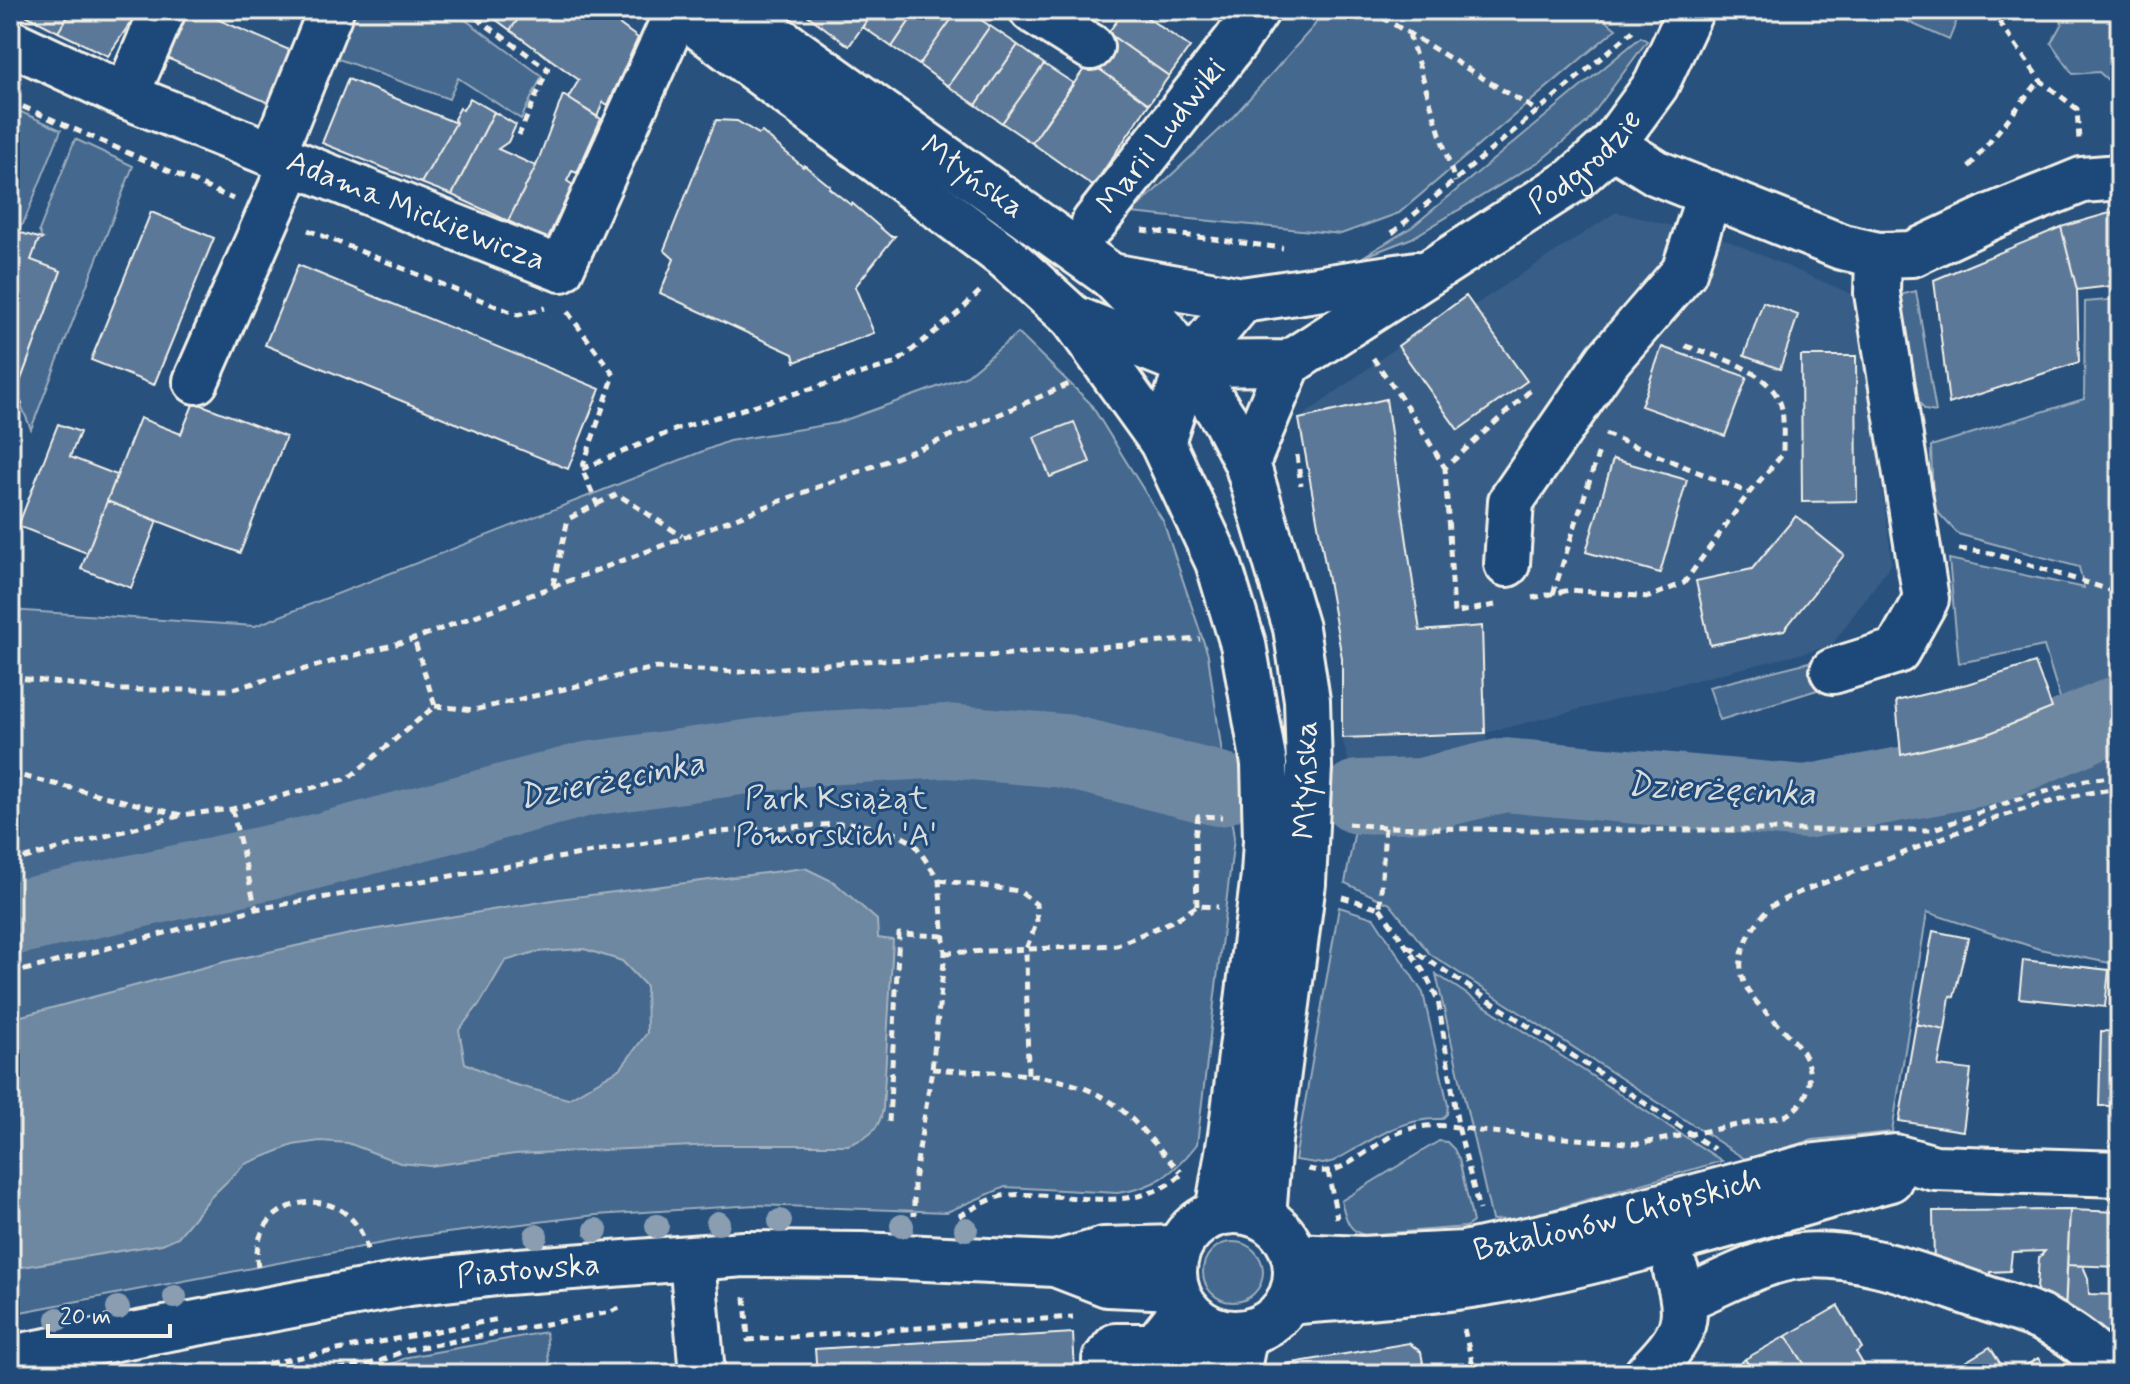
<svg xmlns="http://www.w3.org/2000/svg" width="2130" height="1384" viewBox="0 0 2130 1384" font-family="Mynerve,sans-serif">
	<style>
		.built { fill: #375d86 }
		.green { fill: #45688e; stroke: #9cacbb; stroke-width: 2 }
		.water { fill: #6e88a2; stroke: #a4b2be; stroke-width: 2; fill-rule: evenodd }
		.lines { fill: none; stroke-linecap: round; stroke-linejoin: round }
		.river { stroke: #6e88a2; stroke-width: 74 }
		.building { fill: #5b7899; stroke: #f4f1e8; stroke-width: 2 }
		.minor-casing { stroke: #f4f1e8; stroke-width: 50 }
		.path { stroke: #f4f1e8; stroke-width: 5; stroke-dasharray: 8 6; stroke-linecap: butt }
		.minor { stroke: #1f4a7a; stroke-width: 44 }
		.minor-bridge-casing { stroke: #f4f1e8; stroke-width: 50; stroke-linecap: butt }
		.minor-bridge { stroke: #1f4a7a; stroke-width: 44 }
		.tree { fill: #8a9db1 }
		.labels { text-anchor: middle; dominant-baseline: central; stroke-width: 6; stroke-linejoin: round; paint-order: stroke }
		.street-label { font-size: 32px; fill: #f4f1e8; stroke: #1f4a7a }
		.park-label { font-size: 32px; fill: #dadcda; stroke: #1f4a7a }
		.water-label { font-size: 34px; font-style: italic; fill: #d9dcda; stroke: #1f4a7a }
	</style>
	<rect width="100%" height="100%" fill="#28517e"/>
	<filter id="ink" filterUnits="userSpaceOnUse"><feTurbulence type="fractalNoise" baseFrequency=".0125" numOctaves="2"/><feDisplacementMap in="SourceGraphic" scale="16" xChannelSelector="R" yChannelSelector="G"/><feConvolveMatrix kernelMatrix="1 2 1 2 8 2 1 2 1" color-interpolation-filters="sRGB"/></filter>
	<g filter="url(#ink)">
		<path class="built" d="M1616 212 1673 226 1672 246 1715 235 1856 296 1892 563 1831 646 1486 733 1489 765 1351 771 1342 738V658L1299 419 1398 346 1459 430 1526 381 1473 306Z"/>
		<path class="green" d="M348 10H452L542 76 521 119 458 78 449 99 330 56Z
			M1323 10H1593L1616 29 1399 213 1341 234 1131 213 1231 119 1314 26Z
			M1881 10H1961L1949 40Z
			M2057 10H2120V91L2099 72 2073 74 2051 43 2062 23Z
			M1641 37 1647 41 1586 123 1540 161 1412 238 1361 258 1412 227Z
			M10 107 61 130 23 224 16 229 18 234 10 252 12 149 10 148Z
			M75 139 133 166 31 429 16 393 61 271 31 260 38 241 42 239 39 231Z
			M1916 291 1936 412 1925 410 1916 398 1900 295Z
			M2120 299V965L2039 949 1927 912 1892 1132 1813 1140 1745 1159 1430 954 1390 904 1345 883 1365 777 1852 798 1963 784 2116 712 2111 694 2064 711 2044 646 1959 663 1949 559 2084 588 2079 567 1958 534 1933 507 1931 446 2084 399 2085 302Z
			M1018 333 1090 403 1163 521 1208 655 1234 838 1197 1144C1175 1173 1153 1189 1117 1193L1005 1187 947 1212 756 1205 596 1215 414 1237 10 1314V610L255 626 729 441 837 423 965 377Z
			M1809 662 1817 690 1720 720 1709 687Z
			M1339 907 1374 918 1423 993 1448 1105 1447 1114 1442 1119C1399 1117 1370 1142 1334 1161L1323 1164 1295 1160Z
			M1436 974 1722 1161 1520 1219 1492 1220Z
			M1439 1141 1447 1142 1454 1149 1459 1159 1473 1222 1466 1227 1365 1235C1347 1231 1346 1217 1341 1201Z
			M1203 1272a30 30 0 1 1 60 0a30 30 0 1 1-60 0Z
			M546 1332 550 1374H354L380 1369 408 1357Z"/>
		<path class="water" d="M1541 746 1589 759 1646 787 1574 797 1527 799 1504 775 1509 756Z
			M805 868 834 882 877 920 878 938 893 940 883 1109C879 1131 868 1138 848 1145H716L515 1154 430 1166 400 1163 348 1143 320 1141 293 1145 245 1164 211 1197 178 1237 162 1244 10 1269V1019L224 962 359 932 559 899ZM584 949 622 961 646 986 647 1033 621 1068 568 1099 509 1083 465 1063 459 1030 481 1002 505 961 535 952Z"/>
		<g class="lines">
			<path class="river" d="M1358 797 1422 795 1504 775 1805 802 1992 767 2120 712
				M10 919 306 854 587 779 805 749 947 741 1064 751 1219 789"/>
		</g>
		<path class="building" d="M16 10H72L58 32Z
			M72 10H139L108 56 58 32Z
			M188 10H196L294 52 271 104 167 58Z
			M483 10H525L510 30Z
			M525 10H600L638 38 608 105 603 102 597 117 568 98 579 80 510 30Z
			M804 10H874L849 46 803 12Z
			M874 10H917L892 47 863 27Z
			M917 10H958L919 65 892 47Z
			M958 10H967L990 26 948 86 919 65Z
			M1125 10H1136L1190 47 1169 76 1108 33Z
			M990 26 1018 45 976 105 948 86Z
			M1108 33 1169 76 1149 104 1089 62Z
			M1018 45 1044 64 1002 123 976 105Z
			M1089 62 1149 104 1093 186 1032 143Z
			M1044 64 1073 83 1032 143 1002 123Z
			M348 79 456 123 421 183 322 143Z
			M563 95 601 119 577 173 572 171 567 181 573 185 547 240 508 221 536 166Z
			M470 98 494 112 452 195 421 183 456 123 454 119 460 108 463 110Z
			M494 112 516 125 508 142 498 149 536 166 508 221 452 195Z
			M716 120 737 121 759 134 762 132 803 167 804 165 830 186 829 188 851 205 852 203 890 236H895L855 287 874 333 795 362 793 354 660 293 674 259 664 250Z
			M2120 210V285L2077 290 2061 227Z
			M151 212 214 238 154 385 91 360Z
			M2061 227 2077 290 2079 362 1949 404 1934 280Z
			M18 228 21 233 42 239 38 241 31 260 61 271 16 393 22 404 15 408 10 398V252Z
			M298 265 600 389 568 469 265 345Z
			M1466 296 1527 381 1458 430 1398 346Z
			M1763 302 1798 315 1780 369 1744 356Z
			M1662 347 1747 377 1725 436 1641 406Z
			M1801 356H1856L1857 501 1802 502Z
			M1386 399 1420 631 1482 626 1485 733 1342 738V658L1299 419Z
			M194 402 286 437 240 553 107 501 140 418 181 434Z
			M1074 422 1090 462 1050 477 1034 437Z
			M58 424 80 432 70 457 117 475 87 553 18 526Z
			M1613 459 1687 480 1660 573 1586 552Z
			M107 501 157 521 131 588 81 569Z
			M1796 516 1844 555 1784 630 1710 645 1696 581 1752 569Z
			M2035 663 2052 708 1985 735 1901 755 1896 701 1967 684Z
			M1933 931 1968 938 1954 997 1950 996 1945 1030 1916 1024Z
			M2023 960 2109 970 2105 1007 2019 998Z
			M1916 1024 1945 1030 1938 1066 1971 1070 1963 1131 1899 1121Z
			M2101 1031 2120 1032V1106H2099Z
			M2070 1210 2120 1212V1267L2067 1265Z
			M2070 1210 2065 1314 2036 1304 2039 1258 2045 1251 2012 1252 2010 1271 1990 1272V1288L1934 1269 1933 1211Z
			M2067 1265 2083 1266 2088 1278 2089 1294 2120 1295V1349L2065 1314Z
			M1838 1306 1862 1348 1856 1352 1866 1369 1859 1374H1811L1786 1336Z
			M1073 1333 1075 1374H817L815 1349Z
			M1786 1336 1811 1374H1754L1745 1359Z
			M1409 1343 1421 1352 1425 1374H1280L1287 1364Z
			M1990 1347 2007 1374H1945Z
			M2038 1358 2048 1374H2012Z
			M1745 1359 1754 1374H1730Z"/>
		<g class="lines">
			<g class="minor-casing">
				<g id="minor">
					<path d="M677 10 1007 258 1073 318 1162 442 1218 562 1243 644 1264 764"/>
					<path id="s1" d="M738 10 1111 276 1161 328 1188 364 1225 420 1247 463 1296 628 1307 700 1309 767"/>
					<path d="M1032 10 1091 47"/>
					<path id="s2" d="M10 42 126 96 561 269 678 10"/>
					<path d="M126 96 163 10"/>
					<path d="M1612 145 1657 173 1842 247 1878 255 1912 254 1993 216 2082 180 2120 177"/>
					<path d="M273 154 331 10"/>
					<path id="s3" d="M1094 223 1236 41 1257 10"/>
					<path d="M1111 276 1242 300 1417 274"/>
					<path id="s4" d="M1073 318 1188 364 1289 363 1573 180 1612 145 1656 85 1691 10"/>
					<path d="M196 381 292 163"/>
					<path d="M1162 442 1188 364 1242 300"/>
					<path d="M1247 463 1289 363"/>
					<path d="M1507 564 1511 501 1608 360 1684 272 1710 193"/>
					<path d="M1833 671 1897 651 1926 599 1877 293 1878 255"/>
					<circle cx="1235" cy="1272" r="61"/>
					<path d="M1218 1212 1231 1135 1264 875"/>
					<path d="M1263 1217 1269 1141 1303 883"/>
					<path id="s5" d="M1294 1256 1363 1259 1464 1254 1573 1230 1807 1167 1895 1157 1935 1168 2120 1174"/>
					<path d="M692 1259 702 1374"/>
					<path d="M1055 1264 1104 1250 1177 1248"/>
					<path d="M1686 1298C1721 1284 1761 1260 1800 1256 1860 1250 1928 1279 1984 1298 2010 1307 2040 1315 2063 1330 2083 1341 2099 1357 2114 1374"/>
					<path d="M1288 1302C1361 1296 1435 1293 1507 1279 1636 1255 1763 1213 1890 1179"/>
					<path id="s6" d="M10 1358 410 1283 506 1272 744 1254 861 1255 1055 1264 1107 1284 1175 1287"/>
					<path d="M1106 1374 1105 1360 1116 1346H1155"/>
					<path d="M1158 1374 1155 1346 1185 1308"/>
					<path d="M1198 1374 1200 1323"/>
					<path d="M1237 1374 1245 1333"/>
					<path d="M1647 1374C1683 1337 1693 1322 1676 1271"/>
				</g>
			</g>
			<path class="path" d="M465 10 548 69 519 135
				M1370 10 1539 112
				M1991 10 2040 80 2077 109 2079 140
				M1409 34 1455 182
				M10 101 233 199
				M1969 167 2040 80
				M308 230 518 315 545 308
				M1142 230 1283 248
				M1392 233 1633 31
				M1373 358 1410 411 1445 468
				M1605 434 1749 493
				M1297 455 1301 485
				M582 469 677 429 896 363 958 313 981 290
				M597 504 617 494 682 536
				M1959 549 1991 553 2120 593
				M553 585 568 519 597 504 582 469 614 375 566 310
				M1553 594 1599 451
				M1532 598 1570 590 1649 597 1684 583 1749 493 1783 454C1783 440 1784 423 1782 409 1774 370 1712 355 1680 344
				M1495 605 1454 613 1445 468 1533 388
				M10 677 120 690H229L414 639 927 446 1069 384
				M435 706 474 710 654 668 739 672 861 661 987 656 1200 639
				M10 773 181 815 232 809 349 778 435 706 414 639
				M232 809 256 909
				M1348 824 1385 827
				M10 862 179 816
				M939 880 1019 891 1036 904 1037 922 1026 949 1028 1075
				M1342 897 1380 908 1385 827 1523 830H1931L2015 800 2086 780 2120 776
				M1197 906 1195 837 1198 816 1222 817
				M1380 908 1426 975 1438 1000 1458 1126 1479 1210
				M1407 946 1714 1149
				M945 953 1117 945 1175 920 1197 906 1218 907
				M10 974 256 909 705 833 849 823 887 829 914 843 939 880 945 953 932 1069 914 1181V1216
				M932 1069C993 1074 1059 1068 1111 1102 1132 1115 1162 1153 1181 1172
				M889 1122 899 934 944 936
				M1308 1169C1314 1170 1321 1172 1327 1171 1348 1170 1377 1141 1398 1133 1424 1122 1453 1125 1479 1131L1638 1144 1785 1116C1796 1110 1805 1101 1808 1088 1825 1018 1681 1006 1770 907 1801 889 1839 878 1873 865 1953 834 2034 799 2120 788
				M1328 1171 1337 1218
				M959 1216C973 1209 993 1196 1009 1195 1069 1191 1131 1217 1181 1175
				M258 1267C246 1194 351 1175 367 1250
				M745 1297 748 1340 1073 1317
				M1464 1329 1475 1374
				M213 1374 499 1319
				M311 1374 378 1362 406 1350 611 1312 622 1307"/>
			<use href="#minor" class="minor"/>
			<g class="minor-bridge-casing">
				<path id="minor-bridge" d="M1264 875 1266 841 1264 764
					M1303 883 1309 767"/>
			</g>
			<use href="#minor-bridge" class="minor-bridge"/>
		</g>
		<g class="tree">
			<circle cx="780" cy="1221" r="12"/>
			<circle cx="718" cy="1223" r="12"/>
			<circle cx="657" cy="1226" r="12"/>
			<circle cx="902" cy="1226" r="12"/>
			<circle cx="966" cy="1229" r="12"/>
			<circle cx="596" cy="1230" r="12"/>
			<circle cx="536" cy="1236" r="12"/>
			<circle cx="175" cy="1297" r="12"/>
			<circle cx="118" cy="1308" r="12"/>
			<circle cx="58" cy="1319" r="12"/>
		</g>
	</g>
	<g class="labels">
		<g class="street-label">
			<text stroke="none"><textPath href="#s3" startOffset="110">Marii Ludwiki</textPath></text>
			<text stroke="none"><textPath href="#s4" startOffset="584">Podgrodzie</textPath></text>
			<text stroke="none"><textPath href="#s1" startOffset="288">Młyńska</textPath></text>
			<text stroke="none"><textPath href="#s2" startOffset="440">Adama Mickiewicza</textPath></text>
			<text transform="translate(1306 780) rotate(-89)">Młyńska</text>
			<text stroke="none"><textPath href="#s5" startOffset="328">Batalionów Chłopskich</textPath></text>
			<text stroke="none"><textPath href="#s6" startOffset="526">Piastowska</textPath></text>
		</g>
		<g class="park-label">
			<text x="836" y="799">Park Książąt<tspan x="836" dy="37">Pomorskich 'A'</tspan></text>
		</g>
		<g class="water-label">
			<text transform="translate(611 781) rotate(-11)">Dzierżęcinka</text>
			<text transform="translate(1721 790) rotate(3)">Dzierżęcinka</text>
		</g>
	</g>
	<rect width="2130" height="1384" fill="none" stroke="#1f4a7a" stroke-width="40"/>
	<rect x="20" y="20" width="2090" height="1344" fill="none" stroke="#f4f1e8" stroke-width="3" filter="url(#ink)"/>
	<path d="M48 1324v12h122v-12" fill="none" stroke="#f4f1e8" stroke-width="4"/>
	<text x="60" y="1324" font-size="24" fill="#f4f1e8" stroke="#1f4a7a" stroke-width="6" paint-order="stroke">20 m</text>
</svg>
